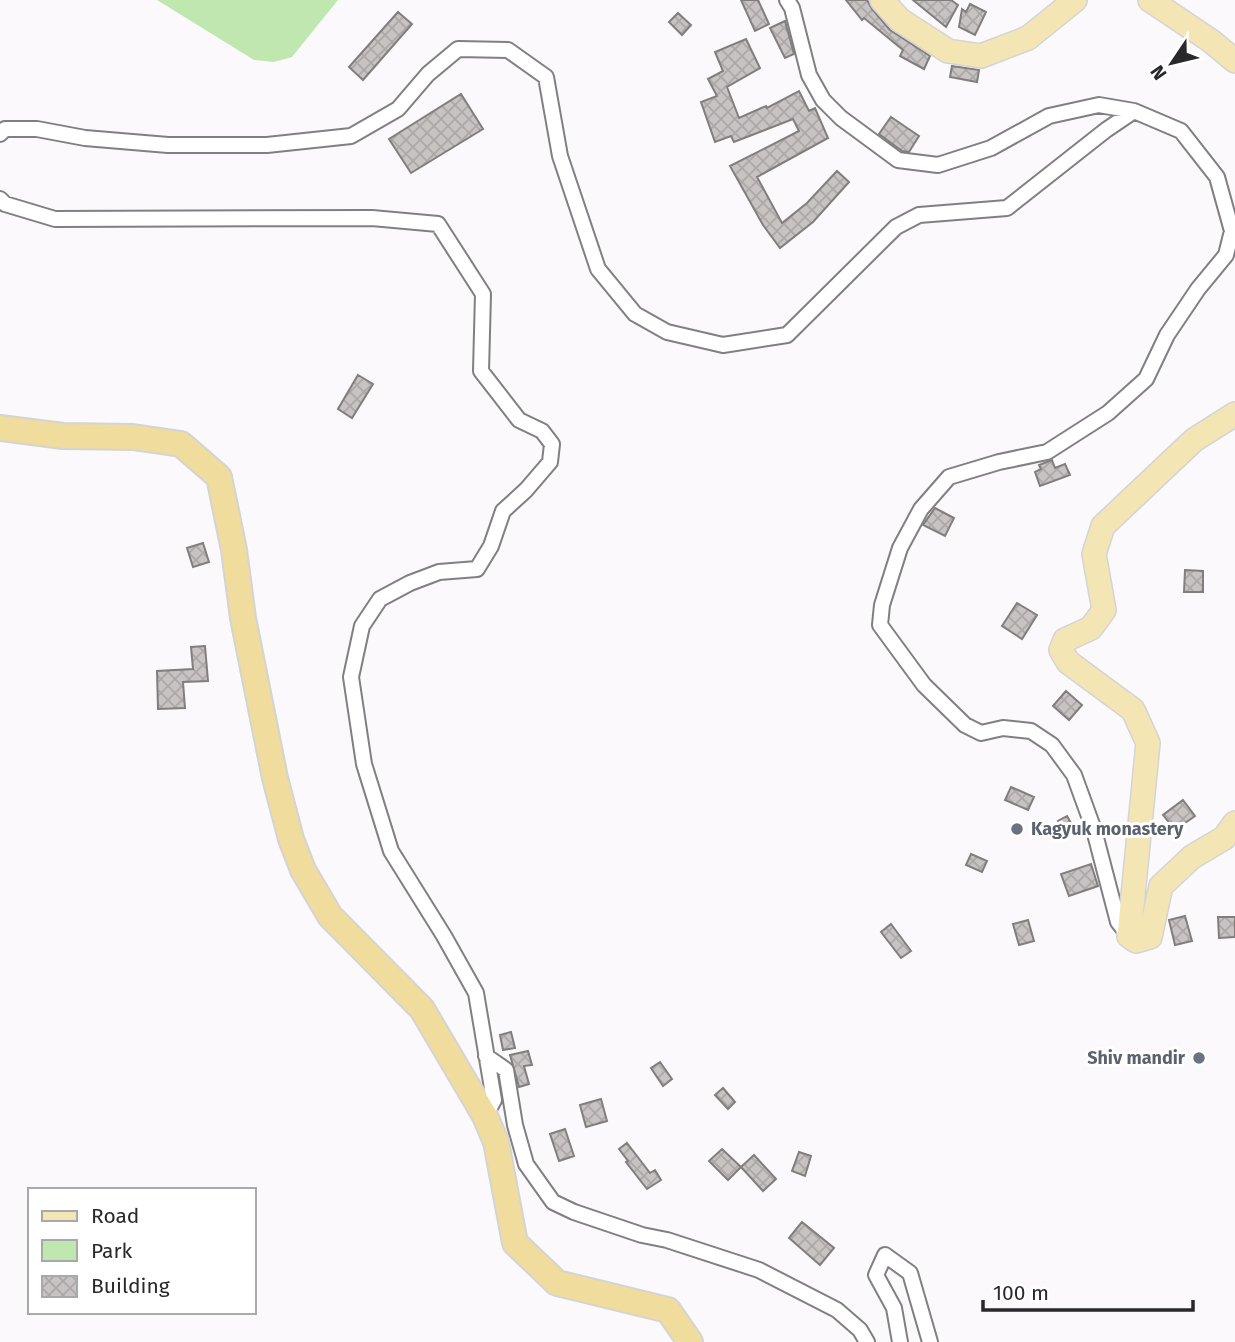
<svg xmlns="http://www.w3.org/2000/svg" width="1235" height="1342" viewBox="0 0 1235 1342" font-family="'Fira Sans',sans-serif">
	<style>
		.green { fill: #c1e7b1 }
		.building { fill: url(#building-cross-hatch); stroke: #837e7e; stroke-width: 2 }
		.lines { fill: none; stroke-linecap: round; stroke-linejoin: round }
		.minor-casing { stroke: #817f82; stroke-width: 18 }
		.primary-casing { stroke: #d4d4d4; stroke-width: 26 }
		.trunk-casing { stroke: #d4d4d4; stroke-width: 28 }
		.minor { stroke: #fff; stroke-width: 14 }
		.primary { stroke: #f4e5b5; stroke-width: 23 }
		.trunk { stroke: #f0dc9c; stroke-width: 24 }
		.worship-dot { fill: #6b7280; stroke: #fff; stroke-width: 2.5 }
		.labels { text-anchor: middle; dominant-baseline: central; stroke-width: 6; stroke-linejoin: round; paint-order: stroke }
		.worship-label { font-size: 18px; font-weight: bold; fill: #5b616d; stroke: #fff; text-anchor: start }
	</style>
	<defs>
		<pattern id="building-cross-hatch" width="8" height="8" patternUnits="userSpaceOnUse" patternTransform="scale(1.75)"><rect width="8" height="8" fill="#c7c3c2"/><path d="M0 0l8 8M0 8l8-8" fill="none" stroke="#aba8a7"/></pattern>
	</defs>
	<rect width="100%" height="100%" fill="#fbf9fc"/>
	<path class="green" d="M157 0H338L292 57 274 62 254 60Z"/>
	<path class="building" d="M741 0H758L769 24 755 31Z
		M846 0H867L872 9 890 30 930 56 924 69 900 56 903 50 864 18 862 20Z
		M913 0H951L958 5 946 27Z
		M970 4 986 12 975 35 959 27 962 9 966 12Z
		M398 12 412 24 363 80 349 67Z
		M678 13 691 25 682 35 669 22Z
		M785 21 794 54 785 58 770 28Z
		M746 39 760 68 727 87 739 118 766 106 767 108 799 91 809 111 815 108 828 138 757 177 782 223 807 203 837 171 849 182 813 222 780 248 763 225 730 166 799 131 793 119 734 142 731 136 715 142 701 102 717 96 708 79 723 71 715 52Z
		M952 66 979 70 977 82 950 77Z
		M461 94 483 129 411 173 389 139Z
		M891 117 919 136 909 152 902 151 879 134Z
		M358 375 373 384 352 418 338 409Z
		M1052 460 1055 468 1065 464 1070 475 1040 486 1035 472 1041 469 1039 465Z
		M935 508 954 518 945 536 923 525Z
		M203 543 209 562 193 567 187 548Z
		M1185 570 1203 571V592H1184Z
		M1017 603 1037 615 1022 639 1002 626Z
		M205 646 208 681 183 682 185 708 158 709 157 671 193 669 191 647Z
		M1066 691 1082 705 1069 720 1053 706Z
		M1011 787 1034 797 1028 810 1005 800Z
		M1183 800 1195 816 1175 830 1163 815Z
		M1067 816 1076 832 1066 837 1058 821Z
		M971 854 987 861 982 872 966 865Z
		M1091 864 1098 886 1069 896 1061 874Z
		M1185 916 1192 941 1175 945 1169 920Z
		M1218 917H1235V937L1219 938Z
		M1028 920 1034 941 1019 945 1013 924Z
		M891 924 911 951 901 958 881 932Z
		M511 1032 515 1048 503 1050 500 1035Z
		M528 1051 532 1065 524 1066 529 1084 519 1087 510 1055Z
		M660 1062 672 1079 663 1086 651 1068Z
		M723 1088 735 1102 728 1109 715 1095Z
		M601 1099 607 1121 586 1127 580 1105Z
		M565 1129 574 1156 559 1161 550 1134Z
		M627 1143 650 1173 655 1170 661 1180 647 1189 626 1162 628 1161 619 1149Z
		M722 1149 741 1167 728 1180 709 1161Z
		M799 1152 811 1156 805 1176 792 1171Z
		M754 1155 776 1179 763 1191 741 1167Z
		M802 1222 834 1248 820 1265 789 1238Z"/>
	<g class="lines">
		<g class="minor-casing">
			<path id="minor" d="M787 0 792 8 809 75 823 100 841 118 898 160 938 165 991 148 1049 116 1099 105 1134 111
				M0 134 5 129H37L85 138 168 145H267L351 136 398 109 428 74 458 49 508 50 546 77 560 156 598 269 635 314 667 332 723 345 787 335 896 227 919 215 1007 208 1106 130 1134 111 1181 131 1217 177 1232 231 1226 255 1198 289 1167 335 1146 379 1108 413 1047 452 999 462 949 477 921 509 900 548 882 605 880 625 924 685 965 725 981 733 1003 728 1031 731 1052 745 1074 775 1094 830 1118 922 1129 936
				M0 199 5 204 55 219 372 218 438 224 483 294 481 371 519 420 542 431 552 444 550 462 526 490 503 511 491 546 477 569 439 572 410 583 380 599 362 626 351 677 364 764 391 851 444 936 476 993 494 1100 485 1116
				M486 1056 506 1070 515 1125 526 1164 553 1202 574 1212 642 1235 667 1240 759 1270 837 1310 860 1330 867 1342
				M900 1342 894 1308 876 1275 885 1255 910 1273 930 1342"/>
		</g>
		<g class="primary-casing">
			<path id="primary" d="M882 0 900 20 948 51 981 56 1028 38 1075 0
				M1150 0 1211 41 1235 61
				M1235 414 1194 440 1103 526 1094 554 1104 610 1091 628 1065 640 1061 650 1068 662 1133 710 1148 743 1129 936 1136 941 1150 937 1161 886 1192 857 1224 838 1235 823"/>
		</g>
		<g class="trunk-casing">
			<path id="trunk" d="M0 428 63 436 133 437 181 444 219 477 234 550 243 618 275 778 291 839 303 870 330 916 422 1009 485 1116 496 1142 515 1243 557 1283 668 1310 690 1342"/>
		</g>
		<use href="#minor" class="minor"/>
		<use href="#primary" class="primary"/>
		<use href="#trunk" class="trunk"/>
	</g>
	<g class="worship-dot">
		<circle cx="1017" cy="829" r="7"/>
		<circle cx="1199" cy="1058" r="7"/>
	</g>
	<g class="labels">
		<g class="worship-label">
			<text x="1031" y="829">Kagyuk monastery</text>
			<text x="1185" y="1058" text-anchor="end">Shiv mandir</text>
		</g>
	</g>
	<rect x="28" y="1188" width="228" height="126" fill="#ffffff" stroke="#a9a9aa" stroke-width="2"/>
	<rect x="42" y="1211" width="35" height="10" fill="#f4e5b5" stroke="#a9a9aa" stroke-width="2"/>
	<text x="91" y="1223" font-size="21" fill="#29282a">Road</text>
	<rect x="42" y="1240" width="35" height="21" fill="#c1e7b1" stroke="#a9a9aa" stroke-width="2"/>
	<text x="91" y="1258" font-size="21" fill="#29282a">Park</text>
	<rect x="42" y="1276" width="35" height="21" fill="url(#building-cross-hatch)" stroke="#a9a9aa" stroke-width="2"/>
	<text x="91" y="1293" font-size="21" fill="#29282a">Building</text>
	<g transform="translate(1172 63) rotate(235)" stroke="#ffffff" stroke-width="5" paint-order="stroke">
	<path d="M0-5L12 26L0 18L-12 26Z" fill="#29282a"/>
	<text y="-10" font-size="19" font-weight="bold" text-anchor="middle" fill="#29282a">N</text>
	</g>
	<path d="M983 1300v10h210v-10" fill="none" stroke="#29282a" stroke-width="3.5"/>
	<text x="993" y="1300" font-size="21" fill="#29282a" stroke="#ffffff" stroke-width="5" paint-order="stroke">100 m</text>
</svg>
